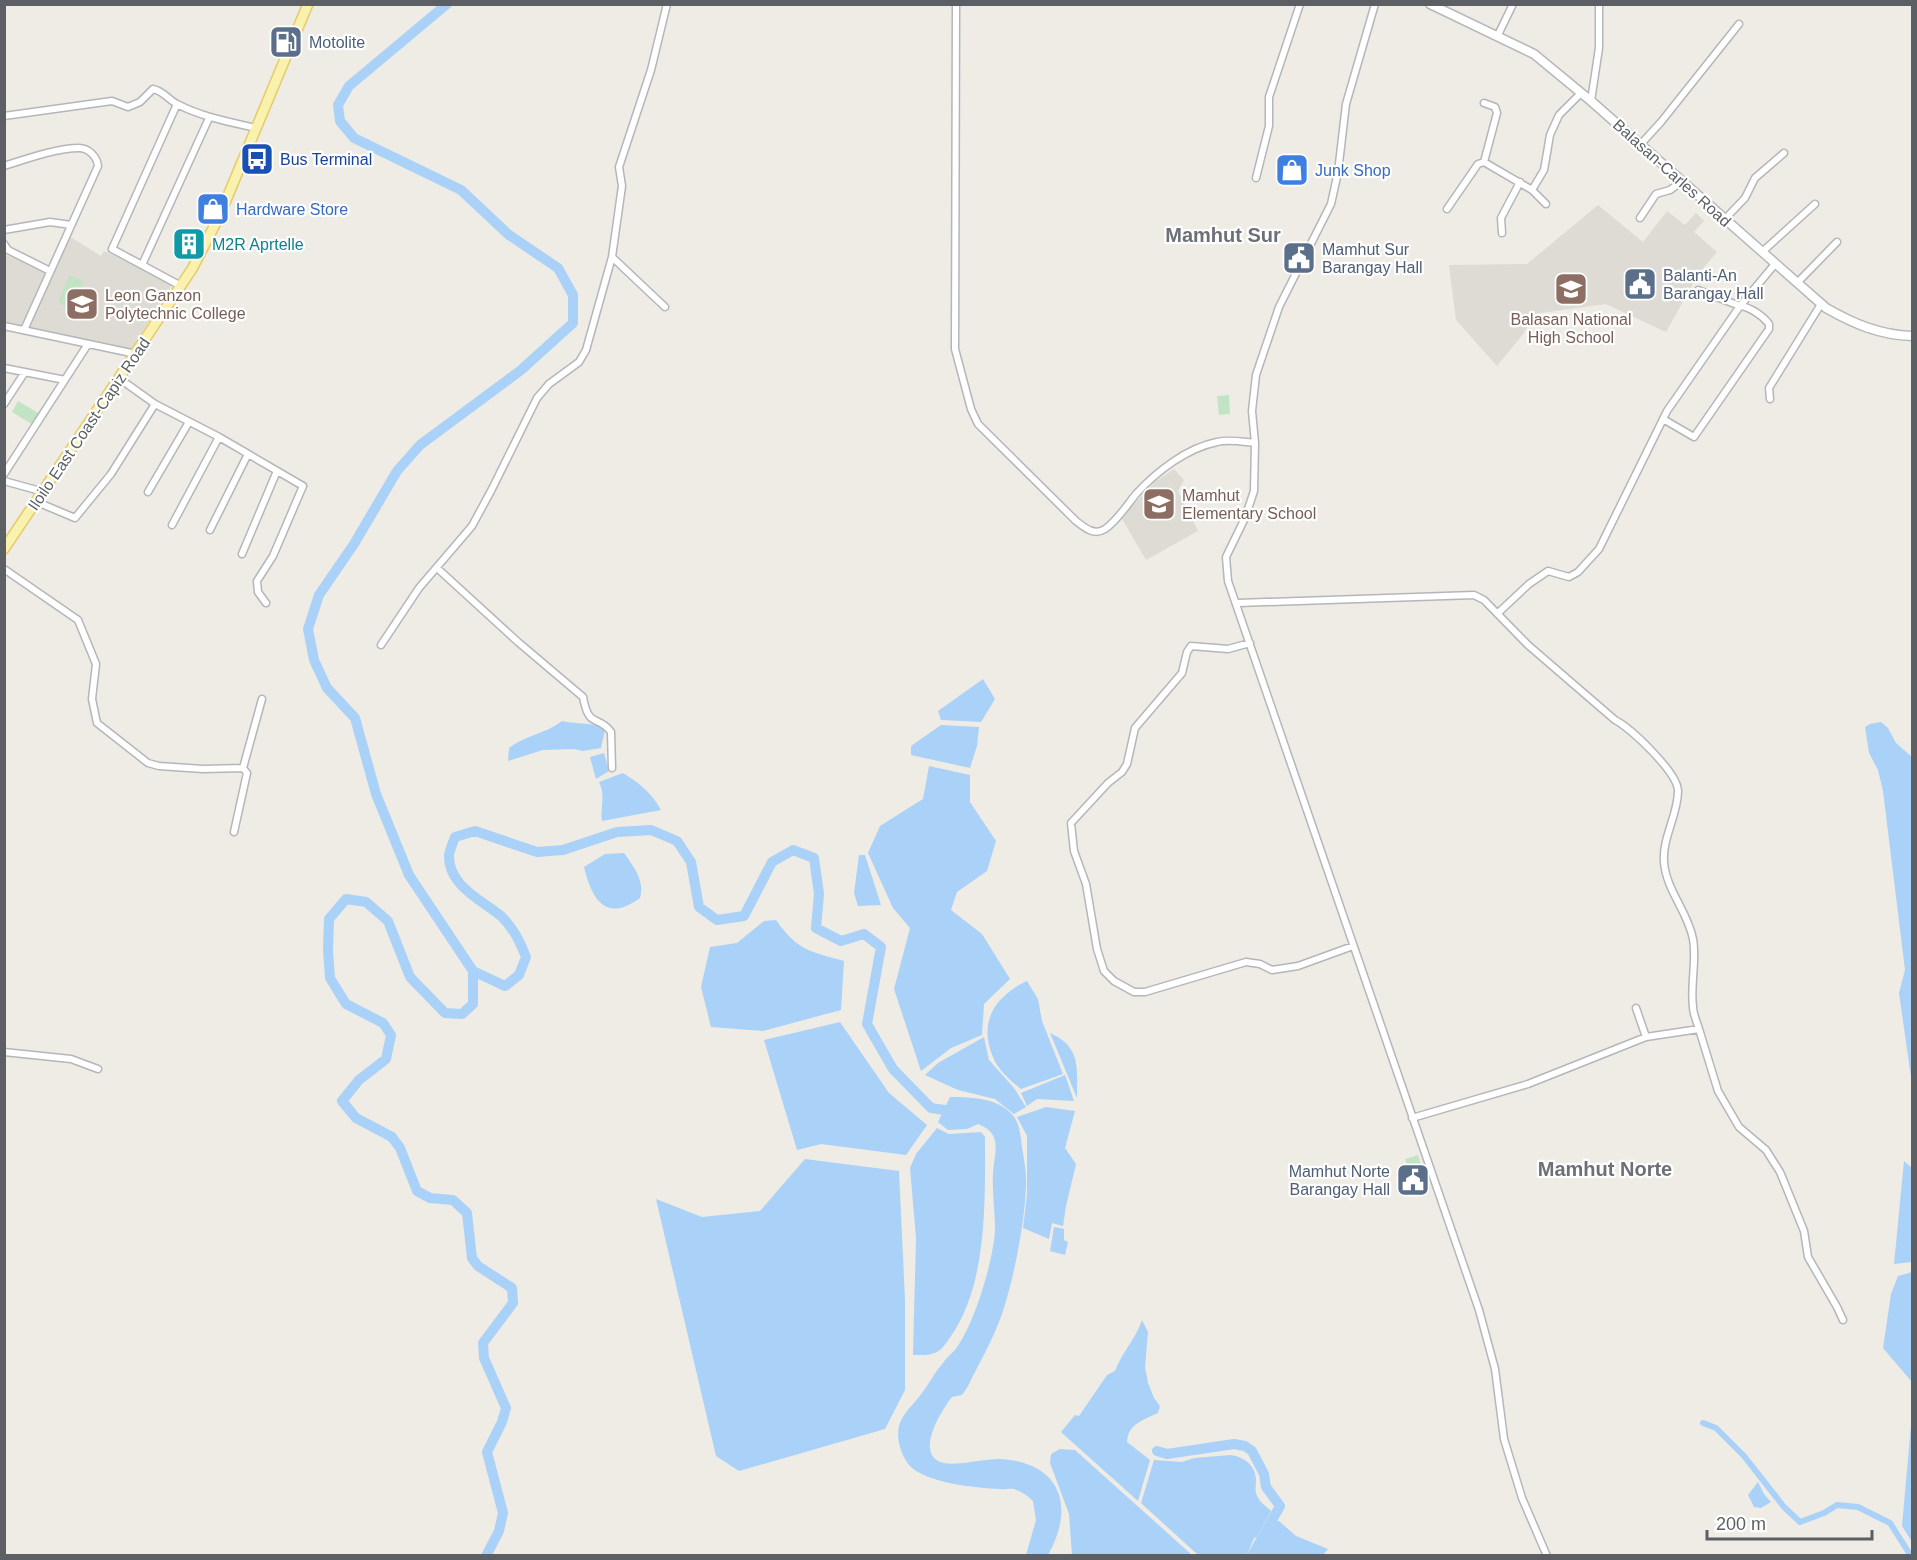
<svg xmlns="http://www.w3.org/2000/svg" width="1917" height="1560" viewBox="0 0 1917 1560" font-family="Arial,sans-serif">
	<style>
		.education { fill: #dddbd3 }
		.green { fill: #c3e3c5 }
		.water { fill: #aad1f8 }
		.lines { fill: none; stroke-linecap: round; stroke-linejoin: round }
		.canal { stroke: #aad1f8; stroke-width: 6 }
		.river { stroke: #aad1f8; stroke-width: 10 }
		.minor-casing { stroke: #b5b6ba; stroke-width: 9 }
		.secondary-casing { stroke: #b6b8bd; stroke-width: 11 }
		.primary-casing { stroke: #e6ca65; stroke-width: 12 }
		.minor { stroke: #fff; stroke-width: 6 }
		.secondary { stroke: #fff; stroke-width: 8 }
		.primary { stroke: #f9f1ae; stroke-width: 9 }
		.labels { text-anchor: middle; dominant-baseline: central; stroke-width: 4.5; stroke-linejoin: round; paint-order: stroke }
		.service-label { font-size: 16px; fill: #4e5e75; stroke: #fff; text-anchor: start }
		.transit-label { font-size: 16px; fill: #164399; stroke: #fff; text-anchor: start }
		.shop-label { font-size: 16px; fill: #366cbe; stroke: #fff; text-anchor: start }
		.street-label { font-size: 16px; fill: #5c5f64; stroke: #fff }
		.culture-label { font-size: 16px; fill: #0d838f; stroke: #fff; text-anchor: start }
		.education-label { font-size: 16px; fill: #785e54; stroke: #fff; text-anchor: start }
		.quarter-label { font-size: 20px; font-weight: bold; fill: #6d7176; stroke: #fff }
	</style>
	<rect width="100%" height="100%" fill="#eeece5"/>
	<path class="education" d="M1598 205 1643 242 1667 211 1685 225 1696 213 1704 221 1694 232 1717 252 1699 273 1666 332 1606 304 1533 314 1524 333 1497 366 1456 320 1449 265 1527 264Z
		M69 236 101 256 104 251 173 284 131 350 5 323 4 254 48 272Z
		M1174 469 1184 480 1178 491 1198 531 1146 560 1121 517 1156 481Z"/>
	<path class="green" d="M69 275 84 281 73 309 58 303Z
		M1229 395 1230 414 1219 415 1217 396Z
		M18 401 40 414 33 425 12 412Z
		M1418 1155 1424 1175 1411 1179 1405 1159Z"/>
	<path class="water" d="M983 679 995 699 981 722 941 720 938 711Z
		M562 721C578 725 592 721 605 730L601 748 583 751 574 749 543 750 508 761 509 748C525 735 546 734 562 721Z
		M1881 722 1888 728 1896 743 1912 757V1084L1899 993 1905 970 1883 791 1878 770 1869 753 1865 727 1870 724Z
		M941 725 979 727 977 746 970 768 911 755V746Z
		M604 753 609 771 596 779 590 757Z
		M929 766 970 775V802L996 841 987 871 957 892 951 910 982 934 1010 979 984 1004 982 1035 951 1048 921 1071 894 989 910 928 893 908 868 853 880 826 923 799Z
		M623 773C639 783 652 793 661 810L602 821C600 807 606 796 599 782Z
		M624 853C634 867 645 881 640 898 606 923 592 900 584 867L605 854Z
		M859 855H865L881 905 858 906 854 893Z
		M776 920C798 951 809 951 844 961L841 1010 763 1031 711 1027 701 987 710 947 737 943 764 921Z
		M1027 981 1038 999 1042 1021 1063 1074 1021 1089C1011 1081 997 1069 993 1057 978 1022 995 996 1027 981Z
		M840 1022 889 1093 927 1125 906 1155 821 1144 797 1150 764 1040Z
		M1050 1033C1081 1047 1077 1067 1077 1098Z
		M984 1037 989 1060 1014 1088 1026 1107 1014 1114 995 1099 958 1090 925 1075 938 1063Z
		M1065 1075 1074 1101 1037 1099 1027 1106 1021 1093Z
		M950 1097C972 1097 1004 1098 1016 1120 1020 1128 1021 1138 1022 1147 1024 1160 1027 1174 1026 1188 1024 1226 1014 1278 1002 1314 993 1340 979 1363 967 1388L962 1395 952 1397C941 1411 913 1456 944 1463 957 1466 983 1459 999 1459 1060 1462 1076 1505 1048 1555H1026L1036 1520 1033 1501C1028 1496 1021 1491 1014 1489 1009 1488 1004 1490 1000 1489 976 1488 925 1483 909 1465 901 1455 896 1439 899 1426 902 1414 912 1406 919 1397 928 1386 934 1373 943 1363 946 1358 951 1354 955 1350 974 1326 994 1259 995 1229 995 1211 992 1192 993 1174 994 1152 1004 1134 978 1124L967 1129 948 1130 938 1122Z
		M1046 1107 1075 1111 1065 1148 1076 1164 1066 1206 1063 1226 1052 1223 1049 1239 1023 1228 1027 1195V1136L1017 1117Z
		M937 1128 949 1134 981 1132 985 1137C985 1199 988 1283 951 1336 948 1340 944 1347 940 1350 932 1356 922 1355 913 1355L916 1238 910 1168 916 1154Z
		M805 1159 899 1171 905 1300V1390L885 1429 739 1471 716 1456 656 1199 702 1217 760 1211Z
		M1904 1161 1912 1168V1262L1894 1264Z
		M1054 1227 1064 1229V1240L1068 1242 1065 1255 1050 1251Z
		M1912 1272V1382L1883 1348 1891 1294 1898 1276Z
		M1142 1320 1148 1332 1145 1367 1148 1383 1154 1398 1160 1406 1158 1413C1143 1420 1128 1424 1127 1442L1150 1460 1138 1501 1061 1432 1075 1415 1079 1416 1107 1375 1115 1371C1122 1352 1136 1339 1142 1320Z
		M1911 1425H1912V1542L1902 1526Z
		M1060 1449 1075 1450 1192 1555H1072L1069 1514 1050 1463 1051 1454Z
		M1231 1455C1244 1457 1255 1465 1256 1479 1256 1484 1255 1489 1256 1493 1258 1501 1266 1506 1271 1511L1257 1537 1254 1538 1247 1555H1198L1141 1503 1154 1460 1182 1462 1194 1458Z
		M1758 1482 1764 1494 1771 1502 1761 1508 1754 1507 1748 1495Z
		M1277 1521H1279L1296 1536 1328 1549 1323 1555H1257Z"/>
	<g class="lines">
		<path class="canal" d="M1703 1423 1716 1428 1744 1456 1784 1507 1800 1522 1824 1513 1837 1505 1858 1507 1890 1523 1911 1556"/>
		<path class="river" d="M447 4 349 86 338 105 340 121 354 138 461 190 509 235 558 268 573 295V323L521 370 420 445 397 471 354 544 319 595 308 629 314 660 327 688 355 718 376 794 409 875 473 971 505 986 519 975 526 957C520 942 514 929 502 917 482 900 448 886 449 855 450 849 453 843 455 837L475 831 537 852 563 850 617 832 651 830 677 841 691 862 699 907 717 920 744 916 772 862 793 850 814 858 819 894 816 928 841 941 864 934 881 947 867 1024 893 1069 931 1108 958 1112
			M473 971V1004L462 1014 445 1013 410 977 388 921 366 902 346 899 329 919 328 950 330 978 346 1004 383 1023 391 1035 386 1059 359 1080 342 1101 356 1118 392 1137 400 1148 417 1191 430 1198 453 1200 467 1213 472 1258 478 1266 512 1288 513 1303 483 1343 484 1358 506 1408 502 1422 487 1452 503 1513 499 1531 486 1556
			M1157 1451 1167 1454 1234 1444 1245 1446 1252 1451 1264 1474 1266 1487 1280 1506 1252 1556"/>
		<g class="minor-casing">
			<path id="minor" d="M956 4 955 349 971 409 978 424 1076 521C1085 528 1094 536 1105 529 1117 521 1127 505 1136 494 1157 471 1187 448 1217 442 1229 439 1243 442 1255 443
				M1375 4 1346 104 1338 172 1331 204 1279 307 1256 375 1252 411 1255 443 1254 491 1245 518 1226 557 1228 581 1479 1310 1495 1369 1504 1439 1522 1498 1547 1556
				M1498 35 1513 4
				M1591 101 1599 48V4
				M1484 103 1495 107 1497 113 1484 162
				M4 116 112 101 128 107 140 102 153 89C162 90 169 100 177 104 202 117 229 122 256 128
				M1640 145 1661 122 1739 24
				M4 166C26 159 57 148 79 148 89 148 97 157 98 166L24 330
				M1256 178 1269 126V97L1300 4
				M1546 204 1532 190 1544 170 1550 135 1559 115 1581 93
				M1447 209 1478 164 1484 162 1532 190
				M1640 218 1656 194 1670 190 1681 182
				M1724 220 1745 198 1755 178 1784 153
				M4 230 50 222 71 225
				M1502 233 1501 218 1520 182
				M4 244 8 250 50 271
				M1762 252 1815 204
				M612 257 665 307
				M142 265 112 249 177 104
				M1797 283 1837 242
				M181 286 142 265 209 118
				M1698 290 1740 306 1775 264
				M4 326 136 354
				M4 368 65 380
				M120 379 155 404 219 437 303 486 273 556 257 581 258 592 266 603
				M1770 399 1769 388 1821 304
				M4 404 25 372
				M4 474 88 344
				M4 481 44 492
				M148 492 189 422
				M37 502 75 518 111 474 155 404
				M172 525 219 437
				M210 530 248 454
				M242 554 277 471
				M437 568 518 642 583 697C589 730 598 714 611 732L612 768
				M4 569 78 620 96 664 92 699 97 723 148 763 159 766 203 769 243 768 247 773 234 832
				M1238 603 1474 595 1484 600 1528 645 1615 720C1631 728 1678 773 1678 791 1678 815 1662 838 1664 862 1666 890 1688 912 1693 939 1697 962 1690 984 1693 1007 1693 1014 1697 1022 1699 1029
				M1498 613 1529 584 1548 571 1569 577 1578 572 1599 549 1667 411 1740 306C1750 307 1763 316 1769 324V329L1694 437 1663 419
				M1250 643 1228 649 1191 646 1187 652 1182 673 1135 728 1127 764 1122 772 1108 783 1071 823 1074 851 1086 884 1097 949 1104 971 1114 981 1134 992H1145L1246 962 1260 964 1272 970 1298 966 1353 946
				M381 645 419 588 472 526 492 489 537 398 549 384 579 362 586 350 612 257 622 186 619 167 651 70 667 4
				M243 768 262 699
				M1636 1008 1646 1037
				M4 1052 71 1059 98 1069
				M1412 1118 1528 1084 1646 1037 1699 1029 1718 1091 1739 1127 1766 1150 1780 1172 1804 1231 1808 1257 1837 1307 1843 1320"/>
		</g>
		<g class="secondary-casing">
			<path id="secondary" d="M1430 4 1534 54 1591 101 1826 308C1854 324 1880 335 1912 336"/>
		</g>
		<g class="primary-casing">
			<path id="primary" d="M4 549 192 269 219 217 308 4"/>
		</g>
		<use href="#minor" class="minor"/>
		<use href="#secondary" class="secondary"/>
		<use href="#primary" class="primary"/>
	</g>
	<defs>
		<g id="fuel-square" transform="scale(1.725)"><rect x="-9" y="-9" width="18" height="18" rx="4" fill="#5c6f8a" stroke="#fff"/><path d="M-5.5-6h7V0h2V4h1.3V-2.5L3-4.5l.8-.8L6-3V5H2.5V1h-1V6h-7ZM-4.2-4.7v3.2H.2V-4.7Z" fill="#fff"/></g>
		<g id="bus-square" transform="scale(1.725)"><rect x="-9" y="-9" width="18" height="18" rx="4" fill="#1a4fb4" stroke="#fff"/><path d="M-5-6H5V4H4V6H2V4H-2V6H-4V4H-5ZM-3.5-4V0h7V-4ZM-3.5 1.2v1.5H-2V1.2ZM2 1.2v1.5H3.5V1.2Z" fill="#fff"/></g>
		<g id="shop-square" transform="scale(1.725)"><rect x="-9" y="-9" width="18" height="18" rx="4" fill="#3f7fe0" stroke="#fff"/><path d="M-5-2.5h2.3a2.7 3.5 0 0 1 5.4 0H5L5.5 6h-11ZM-1.5-2.5h3a1.5 2.3 0 0 0-3 0Z" fill="#fff"/></g>
		<g id="building-square" transform="scale(1.725)"><rect x="-9" y="-9" width="18" height="18" rx="4" fill="#0f9aa8" stroke="#fff"/><path d="M-4-6H4V6H1V3H-1V6H-4ZM-2.5-4.3h1.7v1.8h-1.7ZM.8-4.3h1.7v1.8H.8ZM-2.5-1h1.7V.8h-1.7ZM.8-1h1.7V.8H.8Z" fill="#fff"/></g>
		<g id="civic-square" transform="scale(1.725)"><rect x="-9" y="-9" width="18" height="18" rx="4" fill="#5c6f8a" stroke="#fff"/><path d="M-.6-6.5H3V-4.5H.6V-3L4-1V1h2V6H-6V1h2V-1L-.6-3ZM-1.2 2.5V6h2.4V2.5Z" fill="#fff"/></g>
		<g id="school-square" transform="scale(1.725)"><rect x="-9" y="-9" width="18" height="18" rx="4" fill="#8d6e63" stroke="#fff"/><path d="M0-5L7-2L0 1L-7-2ZM-4 1L0 2.5L4 1V4Q0 6-4 4Z" fill="#fff"/></g>
		<g id="university-square" transform="scale(1.725)"><rect x="-9" y="-9" width="18" height="18" rx="4" fill="#8d6e63" stroke="#fff"/><path d="M0-5L7-2L0 1L-7-2ZM-4 1L0 2.5L4 1V4Q0 6-4 4Z" fill="#fff"/></g>
	</defs>
	<g fill-rule="evenodd">
		<use href="#fuel-square" x="286" y="42"/>
		<use href="#bus-square" x="257" y="159"/>
		<use href="#shop-square" x="1292" y="170"/>
		<use href="#shop-square" x="213" y="209"/>
		<use href="#building-square" x="189" y="244"/>
		<use href="#civic-square" x="1299" y="258"/>
		<use href="#civic-square" x="1640" y="284"/>
		<use href="#school-square" x="1571" y="289"/>
		<use href="#university-square" x="82" y="304"/>
		<use href="#school-square" x="1159" y="504"/>
		<use href="#civic-square" x="1413" y="1180"/>
	</g>
	<g class="labels">
		<g class="service-label">
			<text x="309" y="42">Motolite</text>
			<text x="1322" y="249">Mamhut Sur<tspan x="1322" dy="18">Barangay Hall</tspan></text>
			<text x="1663" y="275">Balanti-An<tspan x="1663" dy="18">Barangay Hall</tspan></text>
			<text x="1390" y="1171" text-anchor="end">Mamhut Norte<tspan x="1390" dy="18">Barangay Hall</tspan></text>
		</g>
		<g class="transit-label">
			<text x="280" y="159">Bus Terminal</text>
		</g>
		<g class="shop-label">
			<text x="1315" y="170">Junk Shop</text>
			<text x="236" y="209">Hardware Store</text>
		</g>
		<g class="street-label">
			<text transform="translate(1672 173) rotate(42)">Balasan-Carles Road</text>
			<text transform="translate(89 424) rotate(-56)">Iloilo East Coast-Capiz Road</text>
		</g>
		<g class="culture-label">
			<text x="212" y="244">M2R Aprtelle</text>
		</g>
		<g class="education-label">
			<text x="105" y="295">Leon Ganzon<tspan x="105" dy="18">Polytechnic College</tspan></text>
			<text x="1571" y="319" text-anchor="middle">Balasan National<tspan x="1571" dy="18">High School</tspan></text>
			<text x="1182" y="495">Mamhut<tspan x="1182" dy="18">Elementary School</tspan></text>
		</g>
		<g class="quarter-label">
			<text x="1223" y="235">Mamhut Sur</text>
			<text x="1605" y="1169">Mamhut Norte</text>
		</g>
	</g>
	<rect width="1917" height="1560" fill="none" stroke="#5c5f64" stroke-width="12"/>
	<path d="M1707 1530v9h165v-9" fill="none" stroke="#5c5f64" stroke-width="3"/>
	<text x="1716" y="1530" font-size="18" fill="#5c5f64" stroke="#ffffff" stroke-width="4.5" paint-order="stroke">200 m</text>
</svg>
